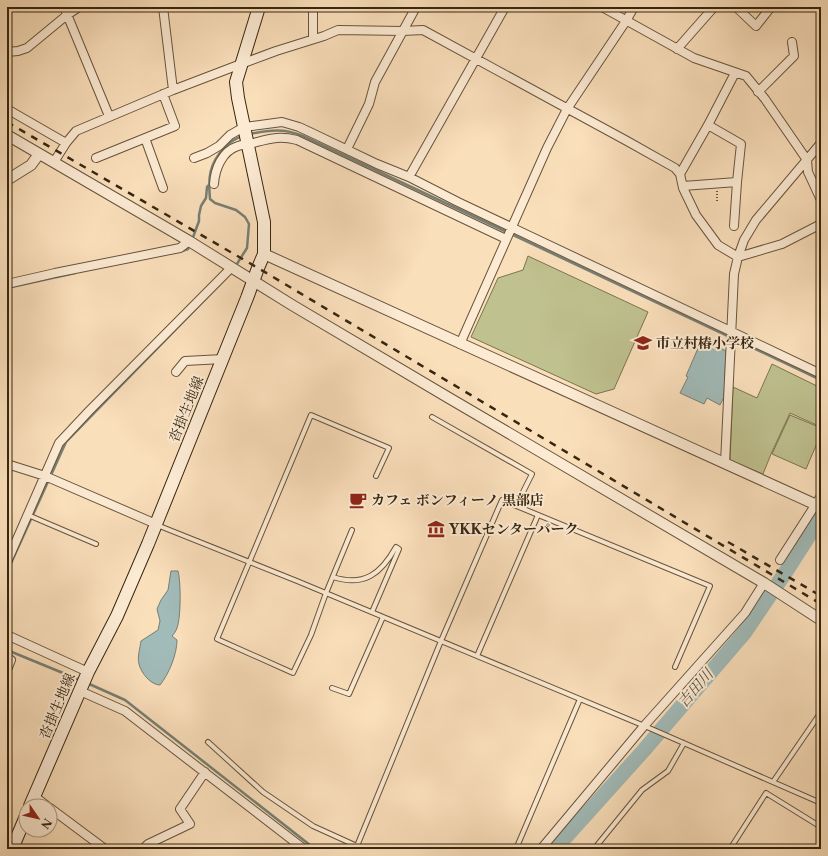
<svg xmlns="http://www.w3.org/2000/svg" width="828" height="856" viewBox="0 0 828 856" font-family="'Libre Caslon Text','Noto Serif JP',serif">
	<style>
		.green { fill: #bfc18f; stroke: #7a7450 }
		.water { fill: #a1bbb9; stroke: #767f75 }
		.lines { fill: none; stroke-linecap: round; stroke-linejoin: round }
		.stream { stroke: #767f75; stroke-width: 2.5 }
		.river { stroke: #a1bbb9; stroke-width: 15 }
		.service-casing { stroke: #67543b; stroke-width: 6 }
		.minor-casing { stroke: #67543b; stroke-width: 10 }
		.tertiary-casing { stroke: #67543b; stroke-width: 12 }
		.secondary-casing { stroke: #362610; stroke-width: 14 }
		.path { stroke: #362610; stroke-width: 1.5; stroke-dasharray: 1 2; stroke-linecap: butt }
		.service { stroke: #fcead3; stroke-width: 4 }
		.minor { stroke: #fcead3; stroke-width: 8 }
		.tertiary { stroke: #fcead3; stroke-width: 10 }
		.secondary { stroke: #fcead3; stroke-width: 12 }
		.rail { stroke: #362610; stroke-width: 2.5; stroke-dasharray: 7 7; stroke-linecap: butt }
		.labels { text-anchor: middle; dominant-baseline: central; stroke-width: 4; stroke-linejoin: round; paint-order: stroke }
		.poi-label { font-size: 14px; font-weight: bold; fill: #362610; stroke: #fcead3; text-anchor: start }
		.street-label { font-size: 14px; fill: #362610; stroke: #fcead3 }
		.water-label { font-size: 15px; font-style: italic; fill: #565343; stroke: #fcead3 }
	</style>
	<rect width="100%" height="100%" fill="#fadfbb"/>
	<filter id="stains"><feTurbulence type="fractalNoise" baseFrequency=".005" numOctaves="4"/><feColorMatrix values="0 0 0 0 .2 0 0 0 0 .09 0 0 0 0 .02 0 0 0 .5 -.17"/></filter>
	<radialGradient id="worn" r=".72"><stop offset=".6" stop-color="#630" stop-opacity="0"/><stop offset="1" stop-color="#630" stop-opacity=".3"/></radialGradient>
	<path class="green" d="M528 256 648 312 614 389 596 394 471 337 498 278 523 270Z
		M772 364 821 388V427L790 413 771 454 763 474 730 460 733 387 757 398Z
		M790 415 821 428V434L806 469 772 454Z"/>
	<path class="water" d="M702 339 726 351 724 397 720 405 707 398 704 404 680 393 688 377 686 376Z
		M171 571H178C181 582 181 617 177 628 176 631 174 634 172 636L177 640C177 654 169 674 160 685 151 685 141 673 139 664 137 658 140 648 141 641L158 630 160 621 157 609 161 600 168 590Z"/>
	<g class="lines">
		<path class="stream" d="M250 134C269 130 284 128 303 136L821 380
			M192 240 199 221V215L201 206 206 198 207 187 209 185
			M182 251 188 249 190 245
			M235 267 247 248 249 224 245 217 236 210 215 203 210 199C208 178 209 164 224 148 229 143 235 138 243 136
			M7 288 75 273
			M7 572 66 442 224 280
			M7 650 80 680
			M87 683 125 700 315 849"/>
		<path class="river" d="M555 849 644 750 745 632 787 570 821 517"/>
		<g class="service-casing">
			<path id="service" d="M432 417 532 474 516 506
				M28 515 96 544
				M157 525 297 581 647 727 821 803
				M352 530 326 593 311 635 293 673 217 639 311 415 389 448 376 476
				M333 577C364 587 381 574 396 547L399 549 372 612
				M477 656 538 515
				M332 688 349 694 383 617
				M208 742 263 792 313 826 357 846 441 641 502 500 710 586 675 667
				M773 782 821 712
				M357 846 364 849
				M516 849 580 699
				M594 849 642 790 668 771 684 743
				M730 849 766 793 821 827"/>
		</g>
		<g class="minor-casing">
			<path id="minor" d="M64 7 109 116
				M163 7 173 90
				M313 7V39
				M602 7 694 58 746 76 765 99 807 160 808 172 821 200
				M736 7 756 26 771 7
				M677 49 714 7
				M7 52 18 51 27 48 67 15 79 7
				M758 92 794 56 792 42
				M7 109 66 143
				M145 138 163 188
				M347 149 369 104 375 82 416 7
				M96 158 175 126 163 94
				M194 158 207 153 219 146 230 135 244 127 282 122 299 127 312 133 377 164 409 177 458 202 821 374
				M54 162 66 143 76 131 173 90 241 64 276 51 324 36 338 30 403 31 423 30 627 141 675 168 680 174 683 188 696 215 718 245 738 257 782 244 821 224
				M680 174 708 125 735 73
				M409 177 505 7
				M214 184C215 169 222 151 238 146 244 144 251 144 257 142 272 138 281 136 297 140L506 239
				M683 186 737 182 741 144 708 125
				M734 226 737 182
				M7 284 55 273 180 248 189 241
				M460 344 547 148 567 109 626 21 634 7
				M176 372 185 361 223 359
				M725 463 734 274 738 257 744 240 756 220 821 143
				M7 464 45 476 156 524
				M780 560 821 496
				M7 562 59 443 89 411 232 267
				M7 635 88 672
				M7 658 11 660 7 670
				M80 691 125 711 304 849
				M34 796 47 806
				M50 808 105 849
				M143 849 148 844 190 824 180 809 205 772
				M541 849 644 726 745 613 764 583"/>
		</g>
		<g class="tertiary-casing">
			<path id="tertiary" d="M7 135 189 241 292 305 449 398 764 583 821 620
				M7 180 31 165 39 154
				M264 254 821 507"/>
		</g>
		<g class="secondary-casing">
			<path id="secondary" d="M30 806 88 672 117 616 148 544 247 298 258 268 264 254V222L238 98 236 82 259 7
				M12 849 26 816"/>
		</g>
		<path class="path" d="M717 191V202"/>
		<use href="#service" class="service"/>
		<use href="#minor" class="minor"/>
		<use href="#tertiary" class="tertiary"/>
		<use href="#secondary" class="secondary"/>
		<path class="rail" d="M7 122 258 268 821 604
			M728 542 821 596"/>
	</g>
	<defs>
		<g id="school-bare" transform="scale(1.38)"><path d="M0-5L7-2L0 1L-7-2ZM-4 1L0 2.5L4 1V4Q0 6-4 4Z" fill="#8f2418" stroke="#fcead3" stroke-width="2.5" paint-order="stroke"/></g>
		<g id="cafe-bare" transform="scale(1.38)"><path d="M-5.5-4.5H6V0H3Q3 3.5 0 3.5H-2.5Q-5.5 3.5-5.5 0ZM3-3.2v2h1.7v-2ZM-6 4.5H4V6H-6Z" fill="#8f2418" stroke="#fcead3" stroke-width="2.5" paint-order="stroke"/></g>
		<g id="museum-bare" transform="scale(1.38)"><path d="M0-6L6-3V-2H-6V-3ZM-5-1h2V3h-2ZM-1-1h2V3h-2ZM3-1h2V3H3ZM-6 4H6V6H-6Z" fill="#8f2418" stroke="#fcead3" stroke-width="2.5" paint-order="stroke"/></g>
	</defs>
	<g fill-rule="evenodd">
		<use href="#school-bare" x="643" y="343"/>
		<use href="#cafe-bare" x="358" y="500"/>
		<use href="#museum-bare" x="436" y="529"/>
	</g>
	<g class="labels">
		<g class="poi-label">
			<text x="656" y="343">市立村椿小学校</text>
			<text x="371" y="500">カフェ ボンフィーノ 黒部店</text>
			<text x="449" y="529">YKKセンターパーク</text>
		</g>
		<g class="street-label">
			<text transform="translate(186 409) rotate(-68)">沓掛生地線</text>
			<text transform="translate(57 706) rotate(-67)">沓掛生地線</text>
		</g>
		<g class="water-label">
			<text transform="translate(695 688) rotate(-49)">吉田川</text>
		</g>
	</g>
	<rect width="828" height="856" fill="none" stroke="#fadfbb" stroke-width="24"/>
	<rect x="8" y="8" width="812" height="840" fill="none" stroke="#362610" stroke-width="2"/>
	<rect x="12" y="12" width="804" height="832" fill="none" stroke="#362610"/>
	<g transform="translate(38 818) rotate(124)"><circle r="19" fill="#fcead3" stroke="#ad9c85"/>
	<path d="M0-3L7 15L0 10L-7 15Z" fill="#8f2418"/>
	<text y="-6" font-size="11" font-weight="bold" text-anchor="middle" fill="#362610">N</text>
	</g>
	<rect width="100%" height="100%" filter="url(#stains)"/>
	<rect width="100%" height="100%" fill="url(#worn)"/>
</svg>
